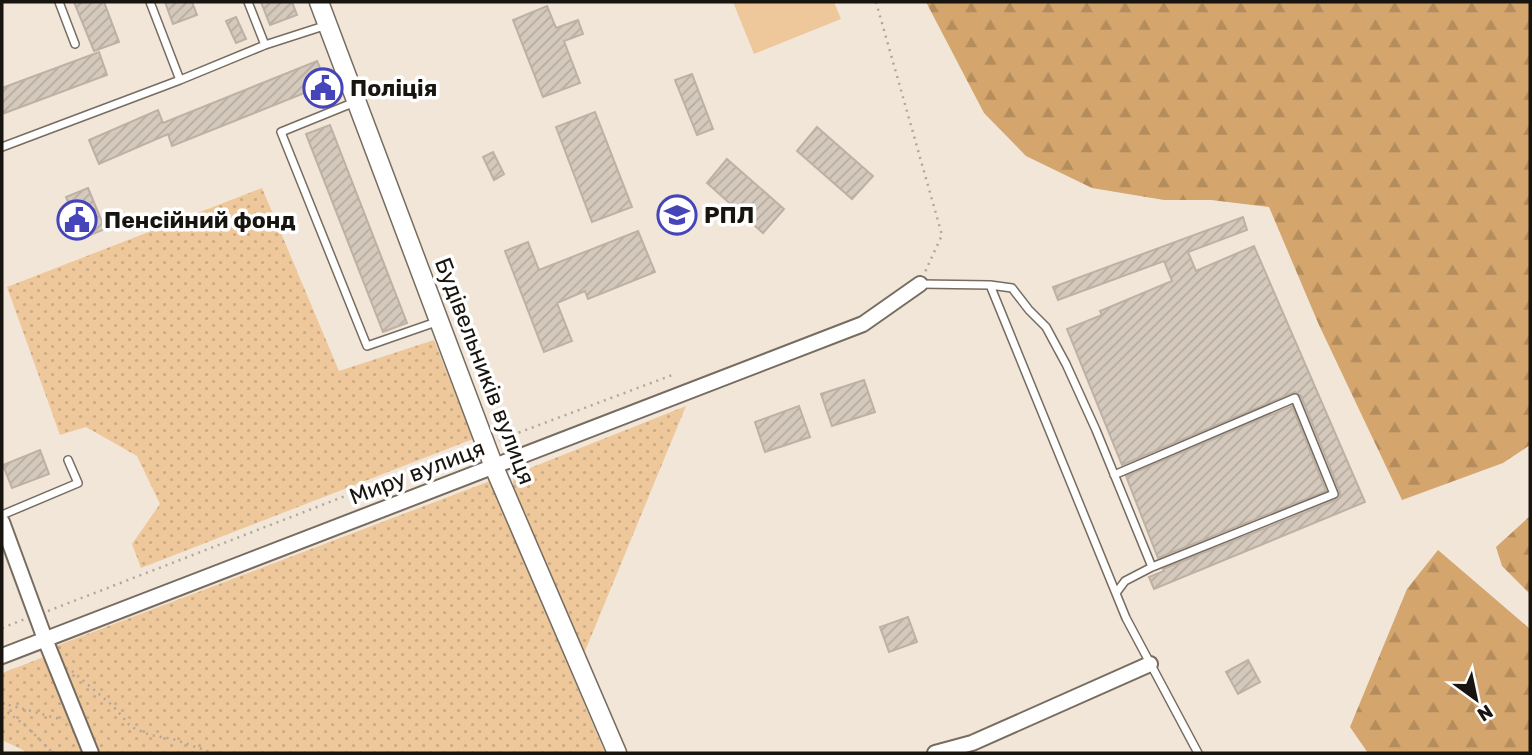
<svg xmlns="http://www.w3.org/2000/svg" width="1532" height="755" viewBox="0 0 1532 755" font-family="Rubik,sans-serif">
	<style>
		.grass { fill: url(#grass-dots) }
		.forest { fill: url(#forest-firs) }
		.pitch { fill: #eec89b }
		.building { fill: url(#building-hatch); stroke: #bcb1a4; stroke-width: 2 }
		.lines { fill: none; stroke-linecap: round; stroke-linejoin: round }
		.service-casing { stroke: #766c60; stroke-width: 10 }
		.minor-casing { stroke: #766c60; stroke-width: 18 }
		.tertiary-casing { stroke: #766c60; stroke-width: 21 }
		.path { stroke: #b0a79c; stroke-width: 2.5; stroke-dasharray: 2 5; stroke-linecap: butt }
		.service { stroke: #fff; stroke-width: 7 }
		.minor { stroke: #fff; stroke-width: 14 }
		.tertiary { stroke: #fff; stroke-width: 18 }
		.labels { text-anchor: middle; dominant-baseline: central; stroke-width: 7; stroke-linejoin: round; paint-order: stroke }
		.poi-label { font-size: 23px; font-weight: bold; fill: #18140f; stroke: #fff; text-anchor: start }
		.street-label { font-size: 23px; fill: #18140f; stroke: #fff }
	</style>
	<defs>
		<pattern id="grass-dots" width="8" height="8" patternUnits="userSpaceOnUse" patternTransform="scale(1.75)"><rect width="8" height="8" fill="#eec89b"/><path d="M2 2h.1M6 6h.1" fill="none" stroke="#cbab84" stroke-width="1.8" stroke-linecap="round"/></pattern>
		<pattern id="forest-firs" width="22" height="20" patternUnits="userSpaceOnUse" patternTransform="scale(1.75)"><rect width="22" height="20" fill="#d4a56c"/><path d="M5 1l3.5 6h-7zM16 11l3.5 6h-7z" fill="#b58d5c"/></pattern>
		<pattern id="building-hatch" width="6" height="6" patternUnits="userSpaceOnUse" patternTransform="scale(1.75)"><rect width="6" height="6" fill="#d4c9bc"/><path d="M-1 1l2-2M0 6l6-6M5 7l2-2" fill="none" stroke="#b5aca0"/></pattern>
	</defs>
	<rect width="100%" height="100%" fill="#f2e6d8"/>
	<path class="grass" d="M262 188 339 371 434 340 473 439 141 568 132 544 160 504 137 456 86 427 60 435 7 287Z
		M686 406 583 656 511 490 515 474Z
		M490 481 605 753H98L56 646Z
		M44 657 82 753H26L23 750 2 740V673Z"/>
	<path class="forest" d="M926 2H1530V445L1503 463 1402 500 1319 325 1269 207 1211 200H1164L1092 188 1026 156 984 113Z
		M1530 516V594L1502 566 1496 547Z
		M1438 550 1530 629V753H1368L1350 727 1407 589Z"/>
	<path class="pitch" d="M733 2H834L841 19 754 54Z"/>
	<path class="building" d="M74 2H104L119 42 94 51Z
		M165 2H192L197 15 173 24Z
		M261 2H292L297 15 270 25Z
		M547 6 556 28 578 20 583 34 564 41 580 83 543 97 513 20Z
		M236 17 246 39 236 43 226 21Z
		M99 52 107 75 2 114V88Z
		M317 61 327 84 172 146 168 134 99 164 89 140 158 110 163 123Z
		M692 74 713 129 697 135 675 80Z
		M595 112 632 207 592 222 556 127Z
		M330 125 407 323 383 332 306 134Z
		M817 127 873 176 852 199 797 151Z
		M493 152 504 174 494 180 483 157Z
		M727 159 784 209 763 233 707 183Z
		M88 188 105 229 83 238 66 197Z
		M1243 217 1247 230 1188 252 1196 271 1254 246 1365 502 1154 589 1149 577 1164 571 1163 569 1336 500 1340 496V492L1301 396 1295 392 1122 465 1067 329 1102 315 1100 311 1172 281 1164 261 1058 300 1053 287Z
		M638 231 655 272 588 299 585 291 557 303 572 341 544 352 505 251 528 242 539 270Z
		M864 380 875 412 832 426 821 394Z
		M799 406 810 437 765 452 755 422Z
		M1292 406 1326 491 1158 558 1126 476Z
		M40 450 49 474 12 488 3 465Z
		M908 617 917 642 889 652 880 627Z
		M1248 660 1260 682 1238 694 1226 672Z"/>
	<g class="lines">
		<g class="service-casing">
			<path id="service" d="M59 2 75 44
				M150 2 180 80
				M248 2 265 45
				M355 102 281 132 367 346 439 321
				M2 147 180 80 265 45 327 25
				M920 284 990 285 1126 618 1198 753
				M990 285 1012 288 1029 310 1046 327 1066 364 1096 430 1152 567 1334 494 1295 398 1114 475
				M2 515 78 483 68 460
				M1116 593 1125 581 1152 567"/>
		</g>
		<g class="minor-casing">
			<path id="minor" d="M2 522 45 639 91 753
				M2 656 863 324 920 284
				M935 753 972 743 1150 664"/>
		</g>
		<g class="tertiary-casing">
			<path id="tertiary" d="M319 2 494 467 617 753"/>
		</g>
		<path class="path" d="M876 2 942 235 925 272
			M499 440 675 374
			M48 611 472 447
			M2 628 25 619
			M72 671 113 706 131 727 150 735 173 739 213 753
			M2 703 63 720
			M2 708 26 726 53 753"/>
		<use href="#service" class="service"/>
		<use href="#minor" class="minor"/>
		<use href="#tertiary" class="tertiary"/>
	</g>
	<defs>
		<g id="civic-ring" transform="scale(2.0125)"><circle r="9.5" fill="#fff" stroke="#4544b9" stroke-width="1.5"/><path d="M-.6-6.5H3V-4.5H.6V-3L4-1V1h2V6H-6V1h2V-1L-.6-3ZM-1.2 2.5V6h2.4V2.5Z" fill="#4544b9"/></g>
		<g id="university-ring" transform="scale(2.0125)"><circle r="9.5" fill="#fff" stroke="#4544b9" stroke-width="1.5"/><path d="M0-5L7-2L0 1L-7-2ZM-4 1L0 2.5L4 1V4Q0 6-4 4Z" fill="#4544b9"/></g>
	</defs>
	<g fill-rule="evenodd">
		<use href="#civic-ring" x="323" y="88"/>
		<use href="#university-ring" x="677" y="215"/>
		<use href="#civic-ring" x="77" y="220"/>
	</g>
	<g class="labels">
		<g class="poi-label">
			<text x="350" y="88">Поліція</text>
			<text x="704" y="215">РПЛ</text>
			<text x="104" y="220">Пенсійний фонд</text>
		</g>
		<g class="street-label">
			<text transform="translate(485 371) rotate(69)">Будівельників вулиця</text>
			<text transform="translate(417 472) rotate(-21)">Миру вулиця</text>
		</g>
	</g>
	<rect width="1532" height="755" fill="none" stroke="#18140f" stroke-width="7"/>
	<g transform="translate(1476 699) rotate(147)" stroke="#ffffff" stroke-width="5" paint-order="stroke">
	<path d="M0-5L12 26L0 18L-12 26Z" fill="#18140f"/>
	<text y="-10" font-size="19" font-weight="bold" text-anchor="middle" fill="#18140f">N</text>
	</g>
</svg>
